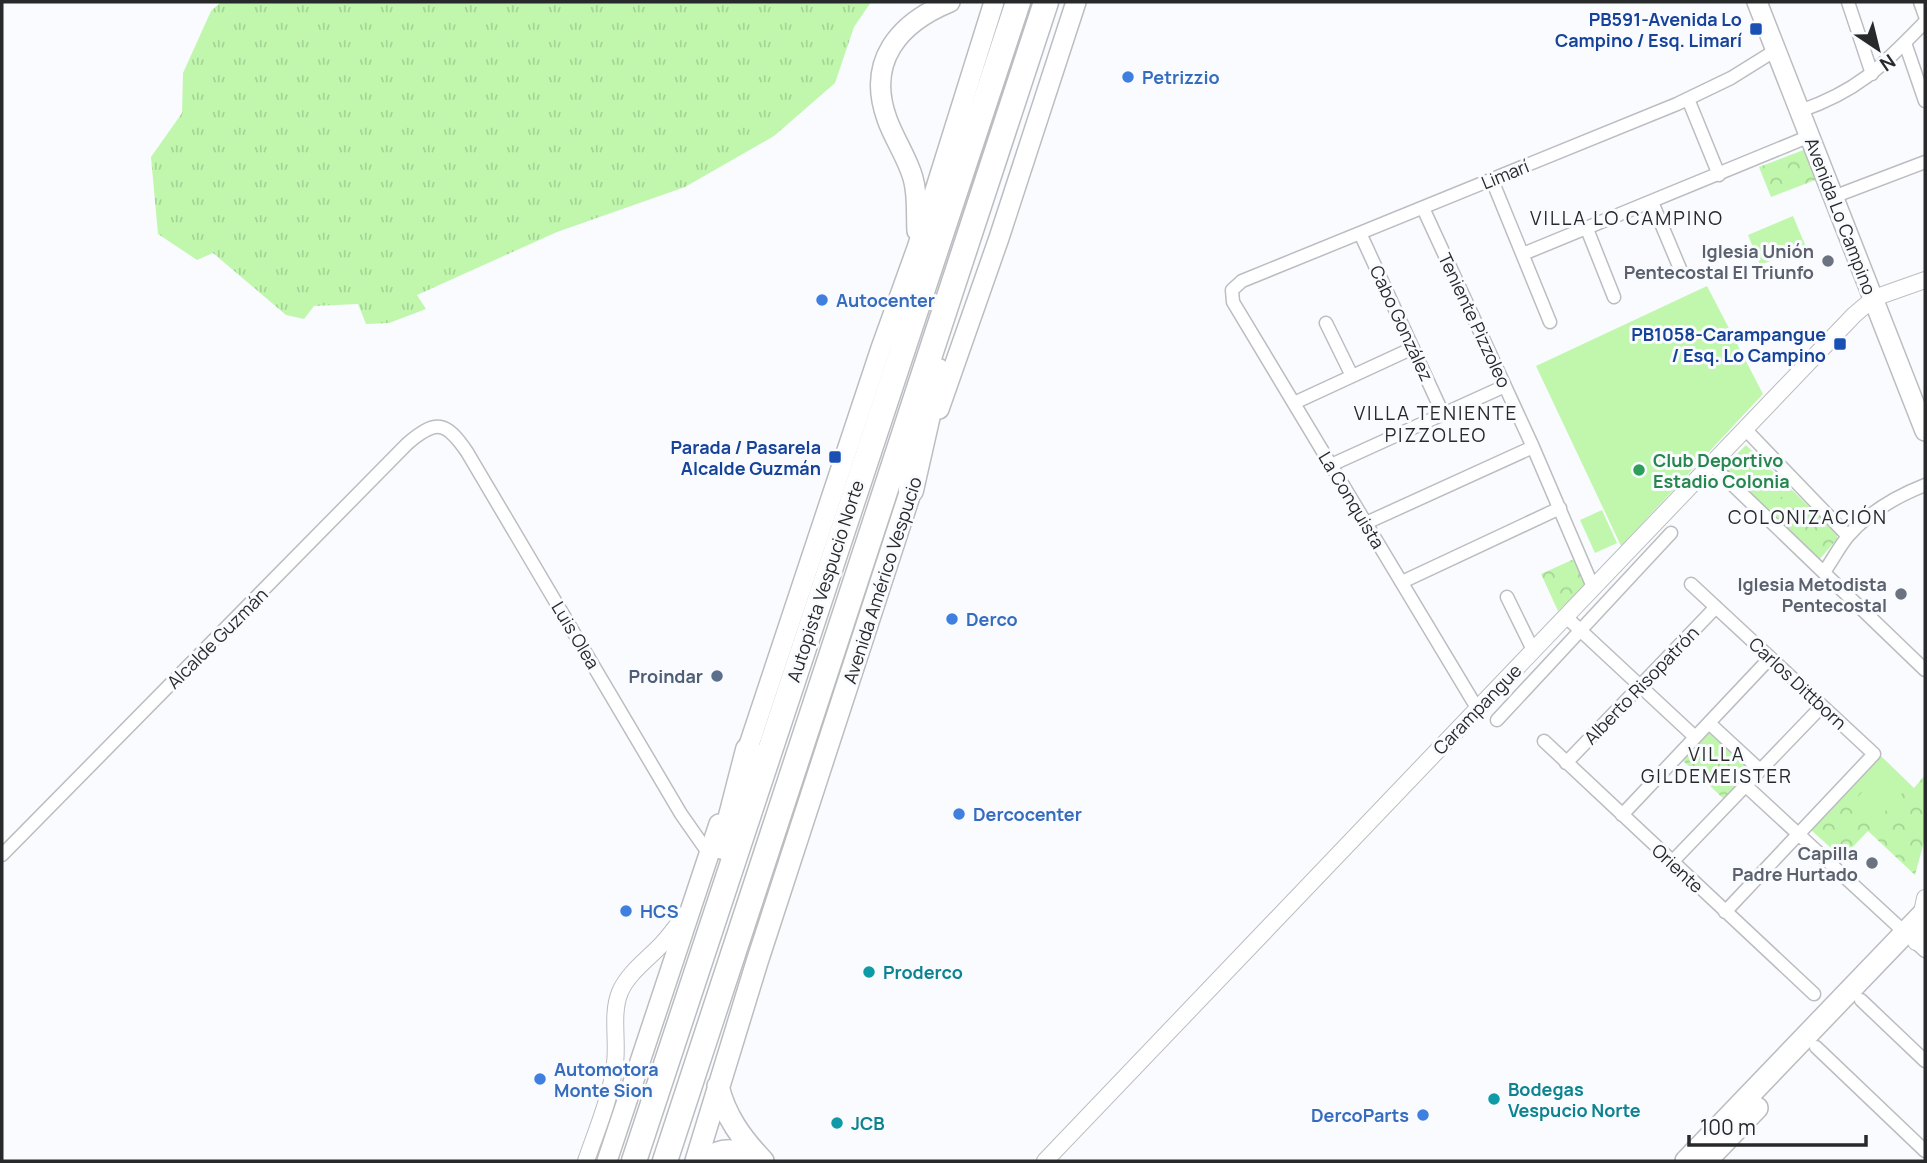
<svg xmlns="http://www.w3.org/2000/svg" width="1927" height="1163" viewBox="0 0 1927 1163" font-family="Manrope,sans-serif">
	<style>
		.grass { fill: url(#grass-tufts) }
		.forest { fill: url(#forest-crowns) }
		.pitch { fill: #c0f7ad }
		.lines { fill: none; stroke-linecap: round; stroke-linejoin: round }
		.minor-casing { stroke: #bbbdc0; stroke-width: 15 }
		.tertiary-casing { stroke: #bbbdc0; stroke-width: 18 }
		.secondary-casing { stroke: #bbbdc0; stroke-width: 22 }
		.primary-casing { stroke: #bbbdc0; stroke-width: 24 }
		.motorway-casing { stroke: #bbbdc0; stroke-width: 27 }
		.minor { stroke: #fff; stroke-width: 12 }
		.tertiary { stroke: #fff; stroke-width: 16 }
		.secondary { stroke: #fff; stroke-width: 19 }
		.primary { stroke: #fff; stroke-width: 21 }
		.motorway { stroke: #fff; stroke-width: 24 }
		.transit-dot { fill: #1a4fb4; stroke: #f9fbff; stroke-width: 2.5 }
		.shop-dot { fill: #3f7fe0; stroke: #f9fbff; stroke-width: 2.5 }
		.worship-dot { fill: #6b7280; stroke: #f9fbff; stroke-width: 2.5 }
		.leisure-dot { fill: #2e9e5b; stroke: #f9fbff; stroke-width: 2.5 }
		.service-dot { fill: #5c6f8a; stroke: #f9fbff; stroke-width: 2.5 }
		.culture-dot { fill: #0f9aa8; stroke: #f9fbff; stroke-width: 2.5 }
		.labels { text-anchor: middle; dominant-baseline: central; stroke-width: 6; stroke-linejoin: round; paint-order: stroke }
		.transit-label { font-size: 18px; font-weight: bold; fill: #164399; stroke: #f9fbff; text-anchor: end }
		.shop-label { font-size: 18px; font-weight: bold; fill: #366cbe; stroke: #f9fbff; text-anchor: start }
		.street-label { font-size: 18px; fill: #28292a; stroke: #f9fbff }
		.worship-label { font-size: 18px; font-weight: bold; fill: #5b616d; stroke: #f9fbff; text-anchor: end }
		.leisure-label { font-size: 18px; font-weight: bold; fill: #27864d; stroke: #f9fbff; text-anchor: start }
		.service-label { font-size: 18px; font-weight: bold; fill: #4e5e75; stroke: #f9fbff; text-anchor: end }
		.culture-label { font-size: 18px; font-weight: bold; fill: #0d838f; stroke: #f9fbff; text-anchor: start }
		.neighbourhood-label { font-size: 19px; letter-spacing: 2px; fill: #28292a; stroke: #f9fbff }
	</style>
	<defs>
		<pattern id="grass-tufts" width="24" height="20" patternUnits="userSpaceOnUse" patternTransform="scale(1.75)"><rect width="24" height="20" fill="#c0f7ad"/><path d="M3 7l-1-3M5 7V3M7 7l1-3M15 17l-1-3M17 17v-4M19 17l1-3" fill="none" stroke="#a5d495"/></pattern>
		<pattern id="forest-crowns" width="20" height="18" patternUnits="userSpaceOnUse" patternTransform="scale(1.75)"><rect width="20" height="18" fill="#c0f7ad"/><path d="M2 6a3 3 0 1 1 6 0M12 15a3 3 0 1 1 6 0" fill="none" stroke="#a5d495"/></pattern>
	</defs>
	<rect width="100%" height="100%" fill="#f9fbff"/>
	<path class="grass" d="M221 2H871L854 27 835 83 774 136 685 187 557 232 417 295 426 309 389 323 366 324 358 304 314 306 304 319 286 315 213 253 197 260 158 234 151 157 182 113 183 73 211 11Z"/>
	<path class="forest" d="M1806 149 1818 179 1771 197 1759 167Z
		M1746 445 1837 534V539L1819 560 1723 468Z
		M1574 559 1585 585 1558 611 1541 574Z
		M1708 732 1751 772 1725 800 1682 760Z
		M1881 756 1914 788 1925 775V838L1915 875 1868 831 1842 858 1810 829Z"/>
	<path class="pitch" d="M1793 216 1806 247 1760 265 1748 235Z
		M1707 286 1763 394 1621 546 1536 366Z
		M1759 459 1789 489 1771 508 1740 477Z
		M1602 510 1617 543 1595 553 1580 520Z
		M1887 766 1909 786 1875 822 1853 802Z"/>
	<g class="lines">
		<g class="minor-casing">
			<path id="minor" d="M1848 2 1872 74
				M1920 2 1925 16
				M1905 43 1925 101
				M1688 99 1719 175
				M1800 111C1859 91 1883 65 1925 22
				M1492 180 1550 322
				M1833 197 1925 162
				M1652 202 1681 271
				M1423 208 1533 447 1593 587
				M1587 229 1614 297
				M1360 233 1443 414
				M1523 254 1810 136
				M1326 323 1352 376
				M1294 403 1413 348
				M1745 429 1848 536
				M1711 464 1925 670
				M1331 465 1505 386
				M1366 523 1533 447
				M1824 572C1832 561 1839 547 1848 536 1868 513 1897 496 1925 485
				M1402 582 1560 508
				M1691 584 1874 754 1725 912
				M1507 597 1533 650
				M1565 616 1695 737
				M1477 708 1233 302 1232 290 1242 281 1677 104 1731 78 1776 50
				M1497 720 1671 533
				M1709 723 1760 770
				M1544 741 1814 994
				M1566 763 1716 607
				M1745 785 1925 951
				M1622 815 1770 658
				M2 855 407 444C436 419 446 421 467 452L681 814 709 854
				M1672 862 1822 706
				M1861 1000 1925 1061
				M1816 1047 1925 1151"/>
		</g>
		<g class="tertiary-casing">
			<path id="tertiary" d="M1916 942 1925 898
				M586 1161C597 1129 611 1097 615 1063 618 1040 611 1014 620 992 628 973 648 959 662 944 671 934 678 924 686 914
				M1045 1161 1854 315 1874 298 1925 280"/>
		</g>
		<g class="secondary-casing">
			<path id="secondary" d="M1757 2 1925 431
				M917 231C916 213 918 195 913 178 907 157 894 139 887 119 866 61 899 23 950 2
				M939 409 999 238 1076 2
				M743 763 881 348 917 248 994 2
				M607 1161 719 824"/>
		</g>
		<g class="primary-casing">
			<path id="primary" d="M718 1086C725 1116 742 1139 763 1161
				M696 1161 757 962 911 490
				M703 1161C723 1146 738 1149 758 1161
				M1686 1161 1925 912
				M1706 1161 1757 1108"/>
		</g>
		<g class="motorway-casing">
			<path id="motorway" d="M911 490 938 371
				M723 847 748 750
				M634 1161 1018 2
				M665 1161 1046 2"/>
		</g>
		<use href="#minor" class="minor"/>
		<use href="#tertiary" class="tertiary"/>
		<use href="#secondary" class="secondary"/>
		<use href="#primary" class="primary"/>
		<use href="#motorway" class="motorway"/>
	</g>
	<g class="transit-dot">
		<rect x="1749" y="22" width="14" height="14" rx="3.5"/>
		<rect x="1833" y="337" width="14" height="14" rx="3.5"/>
		<rect x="828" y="450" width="14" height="14" rx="3.5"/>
	</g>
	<g class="shop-dot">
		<circle cx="1128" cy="77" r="7"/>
		<circle cx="822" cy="300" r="7"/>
		<circle cx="952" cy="619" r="7"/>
		<circle cx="959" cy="814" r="7"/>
		<circle cx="626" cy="911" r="7"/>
		<circle cx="540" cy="1079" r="7"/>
		<circle cx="1423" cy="1115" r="7"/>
	</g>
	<g class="worship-dot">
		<circle cx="1828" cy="261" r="7"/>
		<circle cx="1901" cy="594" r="7"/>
		<circle cx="1872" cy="863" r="7"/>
	</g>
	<circle class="leisure-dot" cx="1639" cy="470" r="7"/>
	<circle class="service-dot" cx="717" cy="676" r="7"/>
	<g class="culture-dot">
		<circle cx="869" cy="972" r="7"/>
		<circle cx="1494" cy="1099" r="7"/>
		<circle cx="837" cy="1123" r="7"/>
	</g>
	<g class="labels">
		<g class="transit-label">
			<text x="1742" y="19">PB591-Avenida Lo<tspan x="1742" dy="21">Campino / Esq. Limarí</tspan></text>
			<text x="1826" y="334">PB1058-Carampangue<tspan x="1826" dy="21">/ Esq. Lo Campino</tspan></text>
			<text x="821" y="447">Parada / Pasarela<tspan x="821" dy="21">Alcalde Guzmán</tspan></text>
		</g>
		<g class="shop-label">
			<text x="1142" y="77">Petrizzio</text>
			<text x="836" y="300">Autocenter</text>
			<text x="966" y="619">Derco</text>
			<text x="973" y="814">Dercocenter</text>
			<text x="640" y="911">HCS</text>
			<text x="554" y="1069">Automotora<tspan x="554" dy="21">Monte Sion</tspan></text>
			<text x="1409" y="1115" text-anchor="end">DercoParts</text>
		</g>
		<g class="street-label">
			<text transform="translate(1505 174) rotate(-22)">Limarí</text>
			<text transform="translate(1841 216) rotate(69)">Avenida Lo Campino</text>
			<text transform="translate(1475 320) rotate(65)">Teniente Pizzoleo</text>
			<text transform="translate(1402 323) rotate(65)">Cabo González</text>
			<text transform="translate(1352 500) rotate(59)">La Conquista</text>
			<text transform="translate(882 580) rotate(-72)">Avenida Américo Vespucio</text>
			<text transform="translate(825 581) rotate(-72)">Autopista Vespucio Norte</text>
			<text transform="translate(576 635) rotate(59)">Luis Olea</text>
			<text transform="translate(217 638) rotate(-45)">Alcalde Guzmán</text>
			<text transform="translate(1798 683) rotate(43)">Carlos Dittborn</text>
			<text transform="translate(1641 685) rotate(-46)">Alberto Risopatrón</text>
			<text transform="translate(1477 709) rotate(-46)">Carampangue</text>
			<text transform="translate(1678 868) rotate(43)">Oriente</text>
		</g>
		<g class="worship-label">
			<text x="1814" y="251">Iglesia Unión<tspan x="1814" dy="21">Pentecostal El Triunfo</tspan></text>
			<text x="1887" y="584">Iglesia Metodista<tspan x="1887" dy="21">Pentecostal</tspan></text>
			<text x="1858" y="853">Capilla<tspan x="1858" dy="21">Padre Hurtado</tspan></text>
		</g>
		<g class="leisure-label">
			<text x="1653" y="460">Club Deportivo<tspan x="1653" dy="21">Estadio Colonia</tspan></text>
		</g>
		<g class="service-label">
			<text x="703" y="676">Proindar</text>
		</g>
		<g class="culture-label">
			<text x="883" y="972">Proderco</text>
			<text x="1508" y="1089">Bodegas<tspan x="1508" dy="21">Vespucio Norte</tspan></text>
			<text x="851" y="1123">JCB</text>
		</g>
		<g class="neighbourhood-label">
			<text x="1627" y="218">VILLA LO CAMPINO</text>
			<text x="1436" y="413">VILLA TENIENTE<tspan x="1436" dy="22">PIZZOLEO</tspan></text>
			<text x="1808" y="517">COLONIZACIÓN</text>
			<text x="1717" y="754">VILLA<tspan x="1717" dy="22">GILDEMEISTER</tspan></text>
		</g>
	</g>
	<rect width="1927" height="1163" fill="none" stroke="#28292a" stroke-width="7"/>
	<g transform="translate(1878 49) rotate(145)" stroke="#f9fbff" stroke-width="5" paint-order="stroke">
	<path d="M0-5L12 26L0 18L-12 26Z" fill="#28292a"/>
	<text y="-10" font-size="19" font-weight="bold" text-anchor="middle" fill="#28292a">N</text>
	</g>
	<path d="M1689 1135v10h177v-10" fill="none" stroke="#28292a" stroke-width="3.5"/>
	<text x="1700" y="1135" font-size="21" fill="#28292a" stroke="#f9fbff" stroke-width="5" paint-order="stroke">100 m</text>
</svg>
